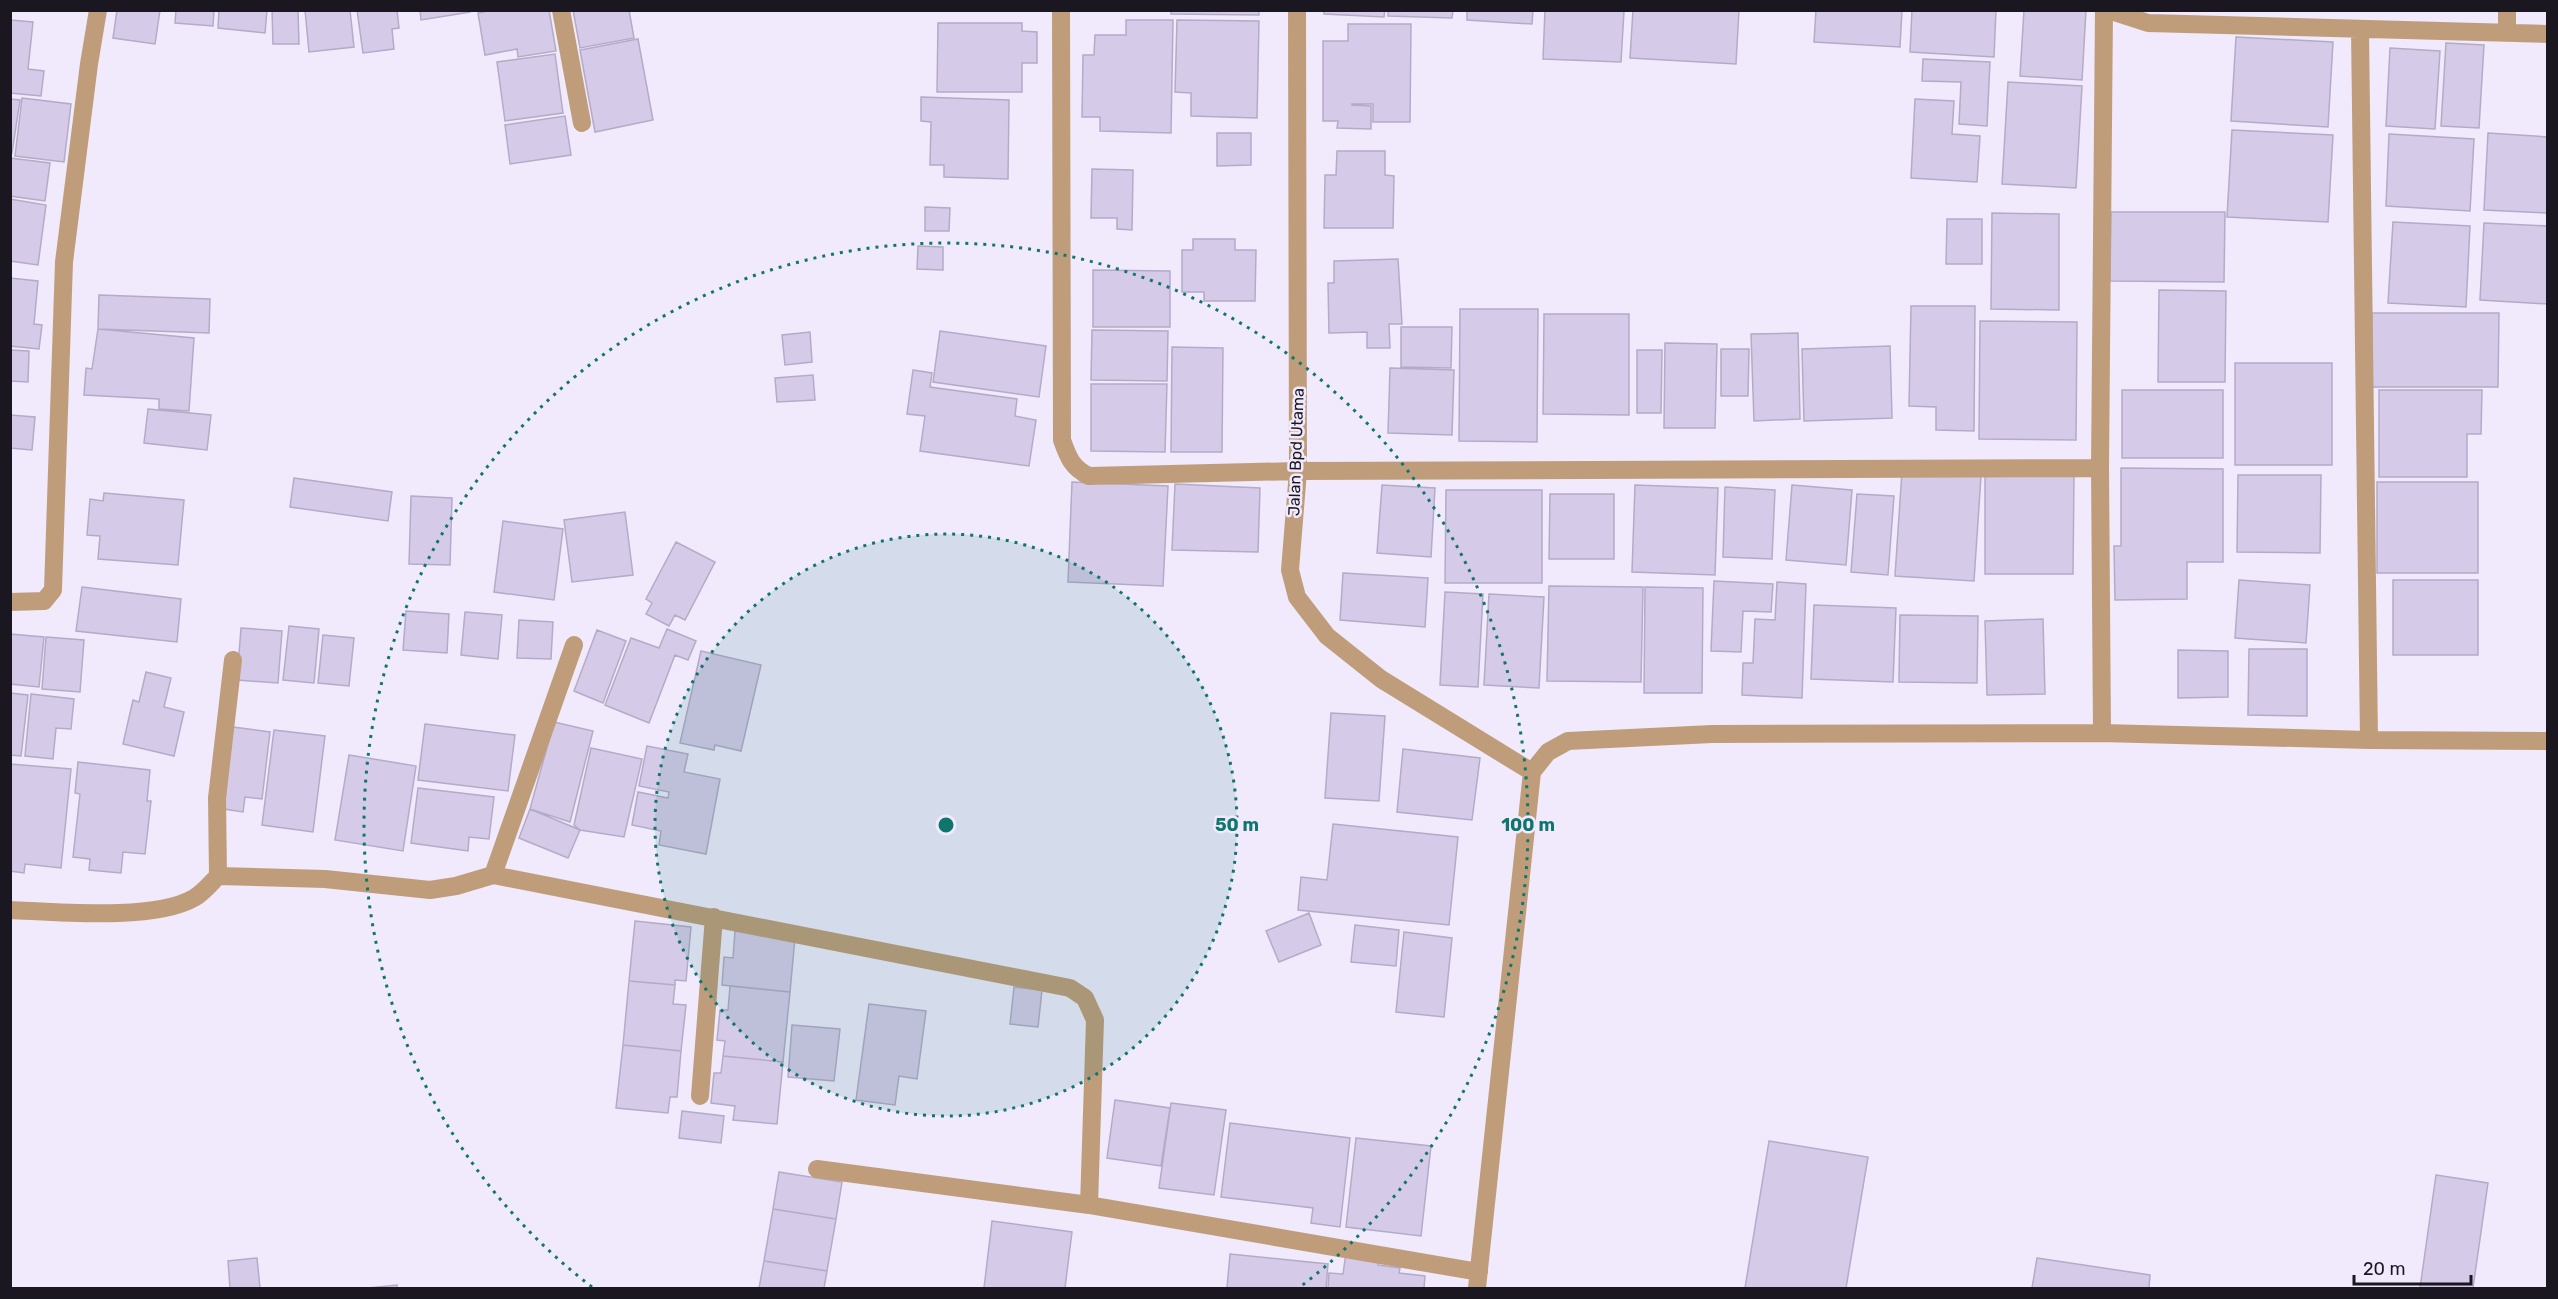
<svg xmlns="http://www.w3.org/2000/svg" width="2558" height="1299" viewBox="0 0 2558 1299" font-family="Rubik,sans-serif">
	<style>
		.building { fill: #d5cbe8; stroke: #b4abc7; stroke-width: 1.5 }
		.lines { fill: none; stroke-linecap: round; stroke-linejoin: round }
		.minor { stroke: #c09d7a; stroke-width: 18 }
		.ring { fill: none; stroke: #0f766e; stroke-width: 3; stroke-dasharray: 3 6 }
		.labels { text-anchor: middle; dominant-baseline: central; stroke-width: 5; stroke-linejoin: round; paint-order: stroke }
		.street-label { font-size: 16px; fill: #1a1721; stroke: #f0eafc }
		.centre { fill: #0f766e; stroke: #f0eafc; stroke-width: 3 }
		.ring-label { font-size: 18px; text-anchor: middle; font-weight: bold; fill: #0f766e; stroke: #f0eafc; stroke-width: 5; stroke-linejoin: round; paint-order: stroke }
	</style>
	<rect width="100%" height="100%" fill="#f0eafc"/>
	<path class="building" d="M117 10H160L155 44 113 38Z
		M176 10H214L213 26 175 23Z
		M219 10H267L265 33 218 28Z
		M272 10H298L299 44H273Z
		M305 10H350L354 47 309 52Z
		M357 10H397L399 28 392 29 394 49 363 53Z
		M420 10H470V12L421 20Z
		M493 10H549L556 51 518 57 517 49 485 55 478 13Z
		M573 10H629L634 38 580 48Z
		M1171 10H1259V15L1171 14Z
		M1324 10H1385L1384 17 1324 14Z
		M1388 10H1453L1452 18 1388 16Z
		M1467 10H1533L1532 24 1467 20Z
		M1545 10 1624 11 1621 62 1543 59Z
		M1633 10H1739L1736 64 1630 58Z
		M1816 10H1902L1900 47 1814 42Z
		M1912 10H1996L1994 57 1910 52Z
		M2024 10H2086L2082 80 2020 76Z
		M10 20 33 22 28 69 44 71 41 96 10 93Z
		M1126 20H1173L1171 133 1100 131V117H1082L1083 55H1094L1095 35H1126Z
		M1177 20 1259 21 1257 118 1191 116V93L1175 92Z
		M938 23H1022V31L1037 32V63H1022V92H937Z
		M1348 24H1411L1410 122H1373V104H1352V105L1371 106V129L1337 128 1338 121H1323V41H1348Z
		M2236 37 2333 42 2328 127 2231 121Z
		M638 39 653 120 595 132 580 50Z
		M2446 43 2484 45 2479 128 2441 126Z
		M2390 48 2440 51 2435 129 2386 126Z
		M555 54 563 113 505 121 497 62Z
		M1923 59 1990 62 1987 126 1959 124 1961 82 1922 81Z
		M2008 82 2082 86 2076 188 2002 184Z
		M921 97 1009 100 1008 179 944 177V165H930L931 122 921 121Z
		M22 98 71 104 64 162 15 156Z
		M10 99 20 100 12 153H10Z
		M1915 99 1954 101 1952 134 1980 136 1977 182 1911 178Z
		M565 116 571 155 510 164 505 125Z
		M2232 130 2333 135 2328 222 2227 217Z
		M1217 133H1251V165L1217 166Z
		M2488 133 2548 137V213L2484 210Z
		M2389 134 2474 139 2470 211 2386 206Z
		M1337 151H1385V175L1394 176 1393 228H1324L1325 175H1336Z
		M10 158 50 163 45 201 10 196Z
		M1092 169 1133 170 1132 230 1117 229V218H1091Z
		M10 199 46 205 38 265 10 261Z
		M925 207 950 208 949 231H925Z
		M2111 212H2225L2224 282 2110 281Z
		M1992 213 2059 214V310L1991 309Z
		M1947 219H1982V264H1946Z
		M2393 222 2470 226 2466 307 2388 303Z
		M2484 223 2548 226V304L2480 300Z
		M1193 239H1235V250H1256L1255 301H1204V292H1182V250H1193Z
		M918 246 943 247V270L917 269Z
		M1398 259 1402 324H1389L1390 348H1367V332L1329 333 1328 283H1334V261Z
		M1093 270 1170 271V327H1093Z
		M10 278 38 281 34 324 42 325 39 349 10 346Z
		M2159 290 2226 291 2225 382H2158Z
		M99 295 210 299 209 333 98 329Z
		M1911 306H1975L1974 431 1936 430V407L1909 406Z
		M1460 309H1538L1537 442 1459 441Z
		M2372 313H2499L2498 387H2372Z
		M1544 314H1629V415L1543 414Z
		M1980 321 2077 322 2076 440 1979 439Z
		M1401 327H1452L1451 368 1401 367Z
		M98 329 194 338 189 411 159 409V399L84 395 86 368 92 369Z
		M1092 330 1168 331 1167 381 1091 380Z
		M940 331 1046 346 1039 397 933 382Z
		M810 332 812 362 785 365 782 335Z
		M1798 333 1800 419 1754 421 1751 334Z
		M1665 343 1717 344 1715 428H1664Z
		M1890 346 1892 418 1804 421 1802 349Z
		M1172 347 1223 348 1222 452H1171Z
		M1721 349H1749L1748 396H1721Z
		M10 350 29 351 28 382 10 381Z
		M1637 350H1662L1661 413H1637Z
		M2235 363H2332V465H2235Z
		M1390 368 1454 370 1452 435 1388 433Z
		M913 370 932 373 930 387 1017 399 1015 416 1036 420 1029 466 920 451 925 416 907 414Z
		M813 375 815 400 777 402 775 378Z
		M1091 384H1167L1165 452 1091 451Z
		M2122 390H2223V458H2122Z
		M2379 390H2482L2481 434H2467V477H2379Z
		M148 409 211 415 207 450 144 443Z
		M10 415 35 417 32 450 10 448Z
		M2121 468 2223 469V562H2187V599L2115 600 2114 546H2121Z
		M1902 471 1981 476 1974 581 1895 576Z
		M1985 473 2074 474 2073 574H1985Z
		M2238 475H2321L2320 553 2237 552Z
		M294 478 392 492 388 521 290 507Z
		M1072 482 1168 486 1163 586 1068 582Z
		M2377 482H2478V573H2377Z
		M1175 484 1260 488 1258 552 1172 550Z
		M1382 485 1435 488 1431 557 1377 553Z
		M1635 485 1718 488 1715 575 1632 572Z
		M1792 485 1852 490 1846 565 1786 560Z
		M1725 487 1775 490 1772 559 1723 557Z
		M1446 490H1542V583H1445Z
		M104 493 184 500 178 565 98 559 100 536 87 535 90 499 103 501Z
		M1550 494H1614V559H1549Z
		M1857 494 1894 496 1888 575 1851 572Z
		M411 496 452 498 450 565 409 564Z
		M625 512 633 575 572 582 564 520Z
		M503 521 563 529 554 600 494 592Z
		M676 542 715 562 685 620 675 615 669 626 646 614 652 603 646 599Z
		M1343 573 1428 578 1425 627 1340 620Z
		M2239 580 2310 585 2306 643 2235 638Z
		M2393 580H2478V655H2393Z
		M1714 581 1773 584 1771 612 1743 611 1741 652 1711 651Z
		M1777 582 1806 584 1802 698 1742 695 1743 663H1753L1755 619 1775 620Z
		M1549 586 1643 587 1641 682 1547 681Z
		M82 587 181 599 177 642 76 631Z
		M1645 587 1703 588 1702 693H1644Z
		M1445 592 1483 594 1478 687 1440 685Z
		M1489 594 1544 597 1539 688 1484 685Z
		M1814 605 1896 608 1893 682 1811 679Z
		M406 611 449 614 447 653 403 650Z
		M465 612 502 615 498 659 461 655Z
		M1900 615 1978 616 1977 683 1899 682Z
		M2043 619 2045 694 1987 695 1985 621Z
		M519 620 553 622 551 659 517 658Z
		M289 626 319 629 314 683 283 680Z
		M241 628 282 631 278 683 237 680Z
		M667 629 696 641 688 660 675 655 649 723 605 705 631 638 659 648Z
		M597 630 626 641 603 703 574 691Z
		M10 634 44 637 39 687 10 684Z
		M323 635 354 638 349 686 318 683Z
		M46 637 84 640 80 692 42 689Z
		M2249 649H2307V716L2248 715Z
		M2178 650 2228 651V697L2178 698Z
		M701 651 761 665 741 751 715 745 714 750 680 743Z
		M146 672 171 678 164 707 184 712 174 756 123 744 133 700 139 702Z
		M10 693 28 695 21 756 10 755Z
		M31 694 74 699 71 729 56 728 53 759 25 756Z
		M1331 713 1385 716 1379 801 1325 798Z
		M554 722 593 731 570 822 530 809Z
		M425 724 515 735 508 791 418 780Z
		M233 727 270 732 262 799 245 797 243 812 224 809Z
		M274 730 325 736 313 832 262 825Z
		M647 746 688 754 684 772 720 779 706 854 659 845 661 831 632 825 638 792 668 798 669 792 639 786Z
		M591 748 642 759 624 837 580 830 574 825Z
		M1403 749 1480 758 1472 820 1397 812Z
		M349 755 416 766 403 851 335 840Z
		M78 762 150 770 147 801H151L145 854 123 852 121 873 89 870 90 859 73 857 80 794 75 793Z
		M10 764 71 769 61 868 25 864 24 873 10 871Z
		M418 788 494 797 489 839 469 837 468 851 411 843Z
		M530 809 580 830 568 858 519 838Z
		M1333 824 1458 837 1449 925 1298 910 1301 877 1327 880Z
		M1309 913 1321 945 1279 962 1266 931Z
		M635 921 691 927 686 981 675 980V985L629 981Z
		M1355 925 1399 930 1396 966 1351 962Z
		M735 931 795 938 790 992 722 985 724 957 733 958Z
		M1404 932 1452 938 1444 1017 1396 1012Z
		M629 981 675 985 673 1004 686 1005 681 1051 623 1045Z
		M730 986 790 992 783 1062 723 1056 725 1041 717 1040 720 1010H728Z
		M1014 987 1042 990 1038 1027 1010 1024Z
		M869 1004 926 1011 917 1079 899 1076 895 1105 856 1100Z
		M792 1025 840 1029 834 1081 788 1077Z
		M623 1045 681 1051 677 1097H670L668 1113 616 1108Z
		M723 1056 783 1062 777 1124 733 1120 735 1106 711 1103 714 1073H721Z
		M1115 1100 1170 1108 1161 1166 1107 1158Z
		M1171 1103 1226 1110 1214 1195 1159 1188Z
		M682 1111 724 1116 721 1143 679 1138Z
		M1230 1123 1350 1138 1340 1227 1311 1223 1313 1208 1221 1197Z
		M1356 1138 1431 1146 1421 1236 1346 1227Z
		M1769 1141 1868 1157 1846 1288H1745Z
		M779 1172 842 1182 836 1219 773 1209Z
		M2436 1175 2488 1183 2473 1288H2420Z
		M773 1209 836 1219 827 1271 764 1261Z
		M992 1221 1072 1232 1065 1288H984Z
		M1346 1253 1378 1256V1265L1400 1268 1399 1273 1425 1276 1424 1288H1328L1329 1273 1343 1274Z
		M1230 1254 1328 1264 1326 1288H1227Z
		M257 1258 260 1288H230L228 1261Z
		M2037 1258 2150 1275 2149 1288H2032Z
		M764 1261 827 1271 824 1288H759Z
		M397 1285V1288H368Z"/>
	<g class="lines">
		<path class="minor" d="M561 10 582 123
			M1061 10 1062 440C1068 457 1072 468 1089 476L1298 471 2100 468
			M1297 10 1298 471 1290 570 1297 597 1327 636 1381 679 1532 772
			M2108 10 2148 23 2548 34
			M2507 10V32
			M2360 30 2369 740
			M10 602 44 601 53 590 64 262 89 64 98 10
			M2102 733 2100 468 2104 10
			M493 875 574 645
			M218 876 217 798 233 660
			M10 910C58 912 154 921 194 898 203 893 211 883 218 876L325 879 430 890 456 886 493 875 1070 988 1085 998 1095 1020 1089 1205
			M700 1096 714 917
			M817 1169 1089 1205 1479 1272
			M1477 1288 1532 772 1548 752 1568 741 1712 734 2102 733 2369 740 2548 741"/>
	</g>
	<circle cx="946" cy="825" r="291" fill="#0f766e" fill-opacity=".12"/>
	<g class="ring">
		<circle cx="946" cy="825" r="291"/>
		<path d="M592 1287A582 582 0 1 1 1300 1287"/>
	</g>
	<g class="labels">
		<g class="street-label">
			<text transform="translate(1296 452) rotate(-88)">Jalan Bpd Utama</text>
		</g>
	</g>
	<circle cx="946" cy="825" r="9" class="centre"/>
	<g class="ring-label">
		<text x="1237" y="831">50 m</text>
		<text x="1528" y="831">100 m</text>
	</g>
	<rect width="2558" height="1299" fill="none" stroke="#1a1721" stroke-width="24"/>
	<path d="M2354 1275v9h117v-9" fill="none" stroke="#1a1721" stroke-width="3"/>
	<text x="2363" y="1275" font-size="18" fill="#1a1721" stroke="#f0eafc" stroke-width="4.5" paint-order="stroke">20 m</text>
</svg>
